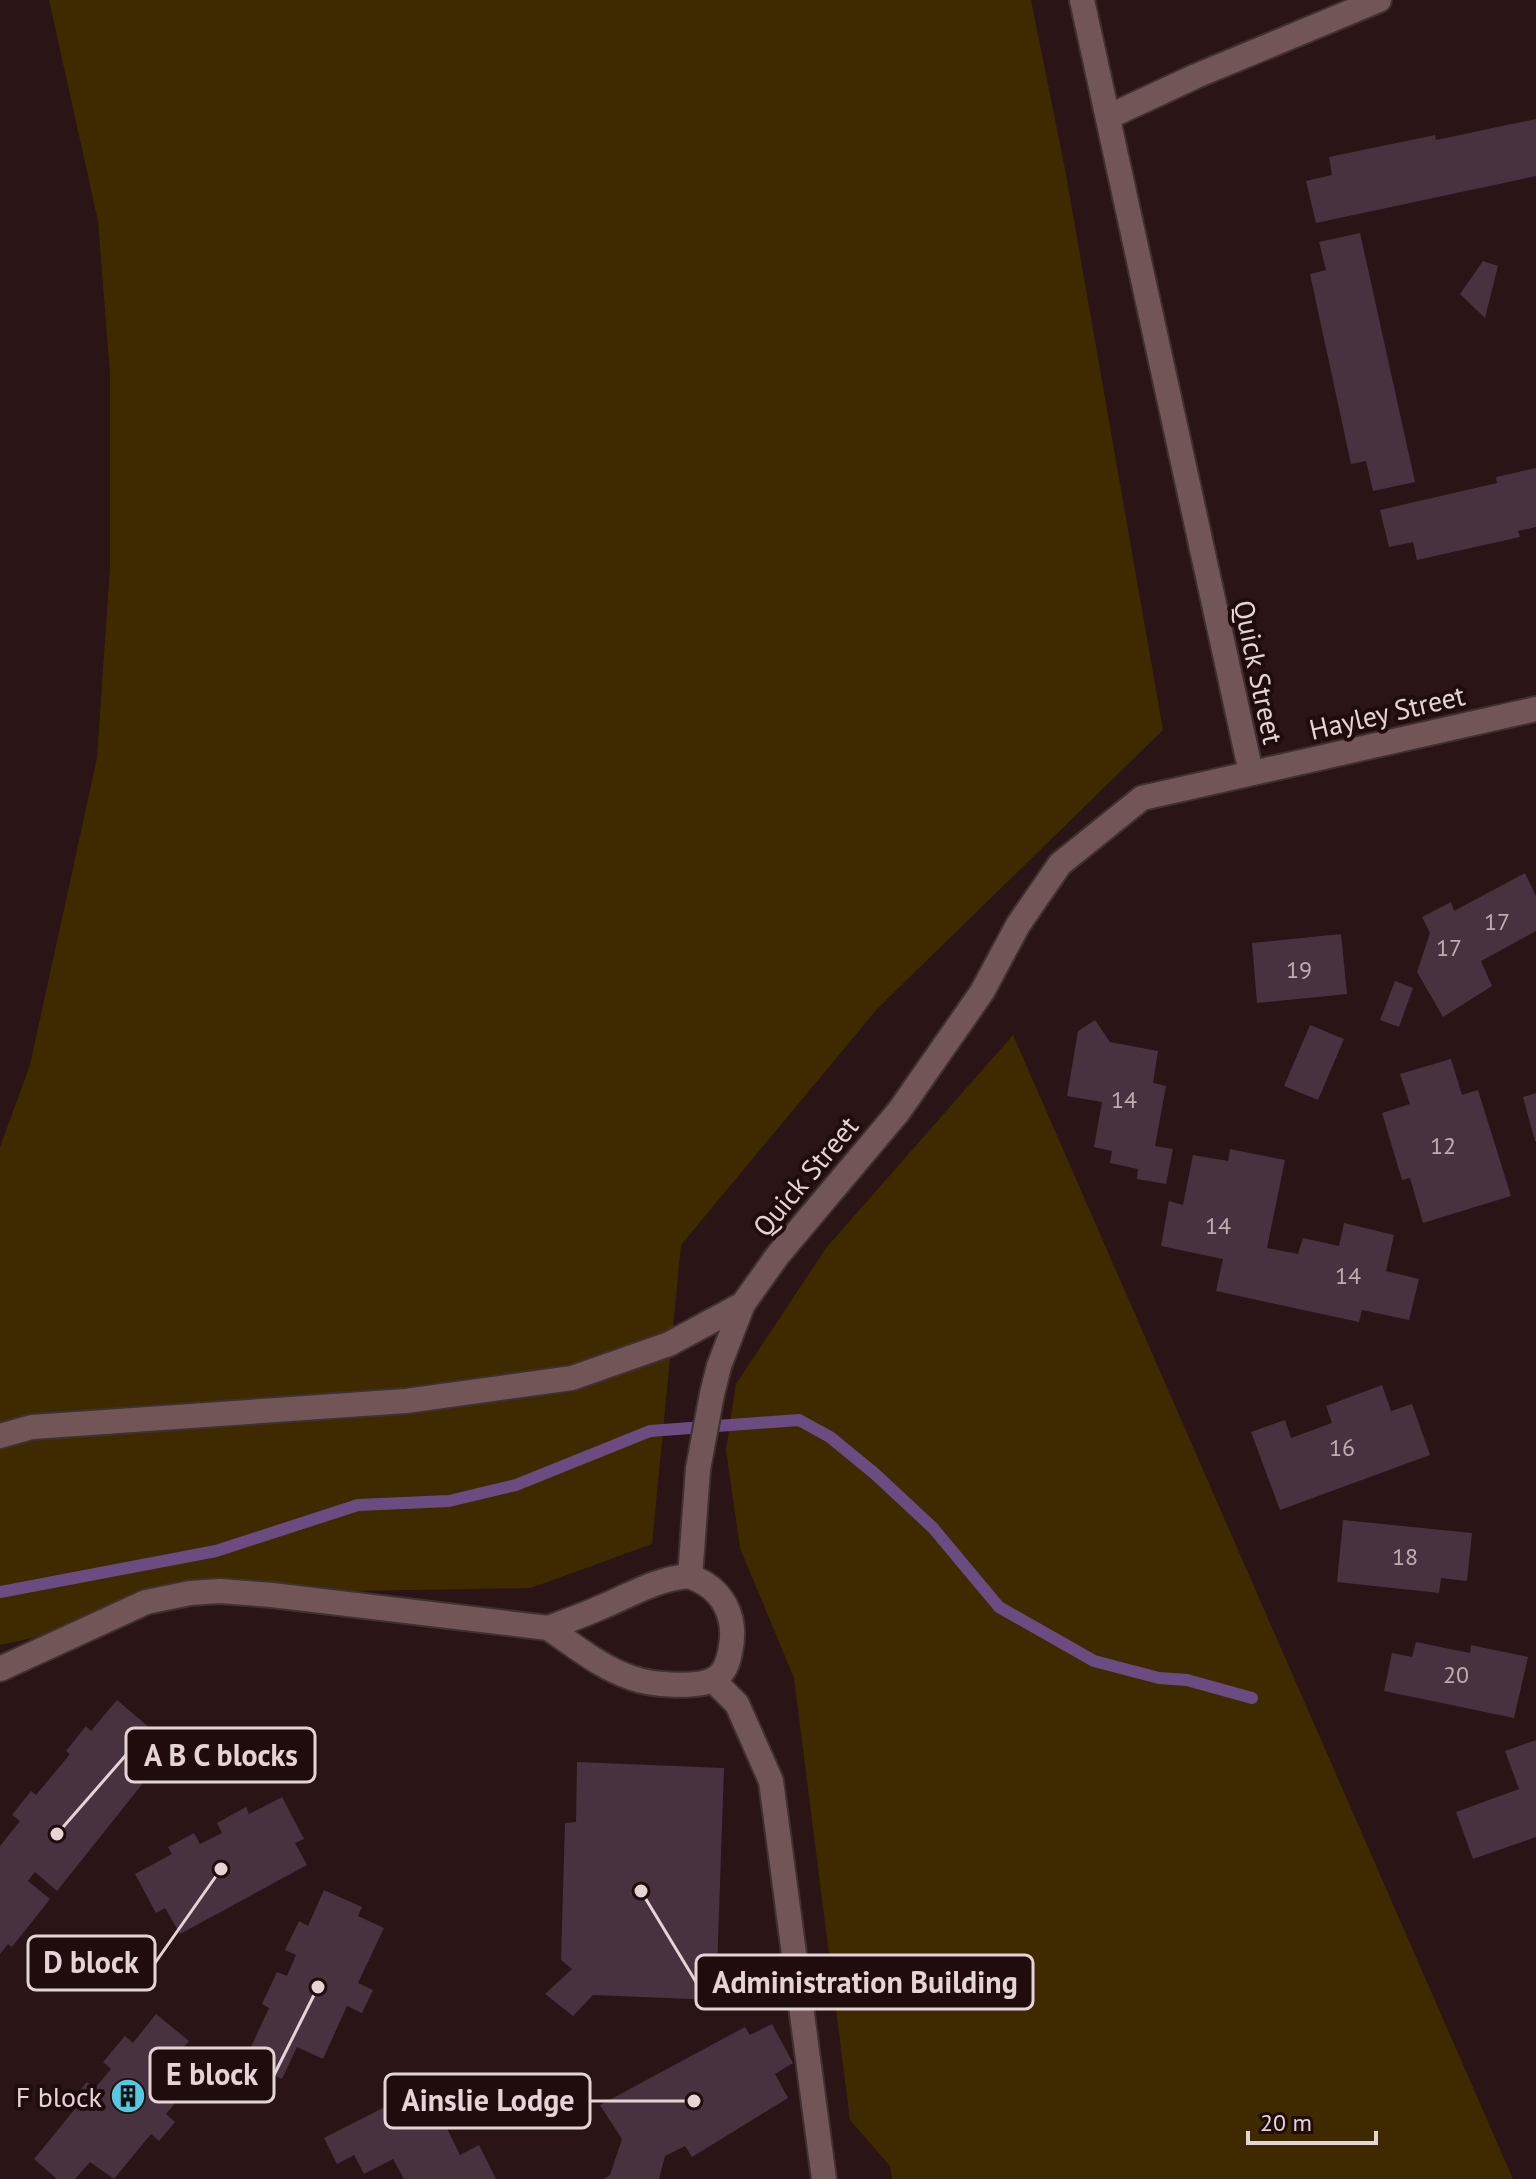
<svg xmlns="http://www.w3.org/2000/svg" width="1536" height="2179" viewBox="0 0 1536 2179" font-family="'PT Sans',sans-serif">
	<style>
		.green { fill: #3f2a00 }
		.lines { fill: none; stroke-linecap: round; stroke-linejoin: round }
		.stream { stroke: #6c4b82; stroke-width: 12 }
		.building { fill: #48323f }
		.minor-casing { stroke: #403031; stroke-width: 28 }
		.minor { stroke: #725657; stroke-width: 24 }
		.labels { text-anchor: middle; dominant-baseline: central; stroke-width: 8; stroke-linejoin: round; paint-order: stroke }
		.number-label { font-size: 24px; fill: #beacb0 }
		.street-label { font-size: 28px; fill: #e5d4d5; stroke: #200b0d }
		.poi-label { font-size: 28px; fill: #e5d4d5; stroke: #200b0d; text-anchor: end }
		.leader { fill: none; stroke: #e5d4d5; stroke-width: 3 }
		.callout-dot { fill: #e5d4d5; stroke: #200b0d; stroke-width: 3 }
		.callout { fill: #200b0d; stroke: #e5d4d5; stroke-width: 3 }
		.callout-label { font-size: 30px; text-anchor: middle; font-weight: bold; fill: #e5d4d5 }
	</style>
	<rect width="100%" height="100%" fill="#2a1415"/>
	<path class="green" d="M49 0H1031L1065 169 1163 730 877 1009 681 1245 652 1544 531 1588 243 1593 0 1645V1147L30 1065 97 758 110 567V374L98 221Z
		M1013 1035 1513 2179H892L890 2166 850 2120 794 1678 740 1548 726 1450 736 1384 826 1248Z"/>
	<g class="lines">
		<path class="stream" d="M0 1592 216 1551 358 1505 449 1501 516 1485 650 1431 799 1420 830 1437 874 1473 933 1528 999 1607 1094 1661 1159 1678 1187 1680 1252 1698"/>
	</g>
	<path class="building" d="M1536 119V176L1316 223 1306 181 1332 175 1329 157 1435 135 1436 140Z
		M1360 233 1415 482 1373 491 1366 461 1351 464 1310 274 1326 270 1319 242Z
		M1483 261 1498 266 1485 318 1460 294Z
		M1536 468V527L1518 531 1520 537 1417 560 1413 542 1389 547 1380 510 1497 483 1496 477Z
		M1525 873 1536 896V931L1481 961 1492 986 1443 1017 1417 972 1430 933 1422 917 1451 902 1454 911Z
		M1341 934 1347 994 1257 1003 1252 943Z
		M1395 981 1413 988 1399 1027 1380 1020Z
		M1095 1020 1110 1042 1158 1051 1153 1083 1166 1086 1155 1146 1173 1149 1166 1184 1137 1179 1138 1169 1110 1163 1112 1151 1094 1147 1102 1102 1067 1096 1078 1031Z
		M1310 1025 1344 1039 1318 1100 1284 1086Z
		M1451 1059 1462 1095 1478 1090 1511 1196 1423 1223 1410 1178 1402 1180 1382 1113 1410 1104 1400 1074Z
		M1536 1093V1141H1535L1523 1097Z
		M1230 1149 1285 1160 1267 1248 1298 1254 1303 1238 1339 1246 1344 1223 1394 1235 1386 1271 1419 1279 1409 1320 1362 1310 1359 1322 1216 1291 1223 1259 1161 1246 1169 1201 1183 1205 1193 1155 1228 1161Z
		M1382 1385 1391 1411 1412 1404 1430 1455 1280 1510 1251 1432 1285 1420 1291 1438 1332 1423 1326 1406Z
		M1343 1520 1472 1533 1467 1581 1441 1578 1439 1593 1337 1582Z
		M1416 1642 1470 1653 1471 1645 1528 1657 1514 1718 1384 1691 1392 1653 1412 1657Z
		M117 1700 150 1728 145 1735 167 1753 57 1891 35 1872 28 1881 50 1899 12 1947 8 1944 0 1954V1846L20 1821 12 1815 31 1791 36 1795 70 1754 66 1751 86 1726 91 1731Z
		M1536 1740V1837L1473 1859 1456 1812 1519 1789 1505 1751Z
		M577 1762 724 1768 716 2000 593 1995 573 2016 545 1994 572 1969 561 1960 565 1823 576 1822Z
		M282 1797 304 1839 295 1843 307 1865 180 1934 165 1908 156 1913 135 1874 172 1854 168 1847 194 1833 200 1844 222 1833 217 1823 246 1807 249 1814Z
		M324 1890 362 1907 358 1916 384 1928 358 1983 373 1990 362 2013 347 2006 323 2059 297 2047 282 2079 244 2062 269 2008 262 2004 277 1972 287 1976 296 1955 285 1950 299 1921 308 1926Z
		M156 2014 189 2041 183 2048 205 2067 166 2114 175 2122 159 2141 151 2134 114 2179 90 2162 75 2179H57L34 2159 75 2109 68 2104 87 2082 95 2088 111 2069 103 2062 125 2036 133 2043Z
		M772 2024 793 2063 775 2074 788 2098 692 2157 685 2146 665 2156 659 2179H604L610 2175 622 2139 600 2105 745 2027 750 2035Z
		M426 2086 460 2155 479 2145 496 2179H404L393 2159 364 2174 354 2155 337 2164 324 2138Z"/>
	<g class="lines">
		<g class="minor-casing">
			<path id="minor" d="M1082 0 1251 773
				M1108 117 1196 76 1379 0
				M0 1436 32 1427 406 1401 572 1378 669 1344 743 1304
				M688 1576C723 1587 738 1617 730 1652 728 1663 725 1672 716 1678 699 1689 651 1685 632 1678 601 1668 574 1645 548 1628 564 1622 581 1616 597 1609 627 1597 655 1579 688 1576Z
				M690 1577 698 1469 712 1394 719 1366 743 1304 778 1255 899 1111 982 992 1018 925 1060 864 1142 798 1536 709
				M0 1669 146 1602 190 1593 220 1591 272 1595 548 1628
				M713 1680 737 1704 771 1781 824 2179"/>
		</g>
		<use href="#minor" class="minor"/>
	</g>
	<defs>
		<g id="building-disc" transform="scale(1.8)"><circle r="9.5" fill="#56c9e1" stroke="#200b0d"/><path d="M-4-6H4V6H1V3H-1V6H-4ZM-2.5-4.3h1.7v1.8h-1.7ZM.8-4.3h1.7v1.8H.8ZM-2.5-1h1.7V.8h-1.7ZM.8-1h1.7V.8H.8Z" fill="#111"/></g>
	</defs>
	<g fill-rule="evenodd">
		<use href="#building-disc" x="128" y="2096"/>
	</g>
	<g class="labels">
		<g class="number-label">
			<text x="1497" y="921">17</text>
			<text x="1449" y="947">17</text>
			<text x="1299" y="969">19</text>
			<text x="1124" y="1099">14</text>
			<text x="1443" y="1145">12</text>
			<text x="1218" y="1225">14</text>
			<text x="1348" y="1275">14</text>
			<text x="1342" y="1447">16</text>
			<text x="1405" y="1556">18</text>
			<text x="1456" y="1674">20</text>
		</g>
		<g class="street-label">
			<text transform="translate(1259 672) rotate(78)">Quick Street</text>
			<text transform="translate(1387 712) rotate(-13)">Hayley Street</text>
			<text transform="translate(805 1176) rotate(-50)">Quick Street</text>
		</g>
		<g class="poi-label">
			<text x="102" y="2096">F block</text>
		</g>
	</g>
	<path class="leader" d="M57 1834L126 1755M221 1869L155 1963M641 1891L696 1982M318 1987L274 2075M694 2101L590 2101"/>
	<g class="callout-dot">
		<circle cx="57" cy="1834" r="8"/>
		<circle cx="221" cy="1869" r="8"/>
		<circle cx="641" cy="1891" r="8"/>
		<circle cx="318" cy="1987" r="8"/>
		<circle cx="694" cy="2101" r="8"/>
	</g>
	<g class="callout">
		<rect x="126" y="1728" width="189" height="54" rx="8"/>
		<rect x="28" y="1936" width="127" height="54" rx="8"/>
		<rect x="696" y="1955" width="337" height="54" rx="8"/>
		<rect x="150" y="2048" width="124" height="54" rx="8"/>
		<rect x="385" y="2074" width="205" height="54" rx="8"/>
	</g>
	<g class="callout-label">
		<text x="221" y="1766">A B C blocks</text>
		<text x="91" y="1973">D block</text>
		<text x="865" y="1993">Administration Building</text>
		<text x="212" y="2085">E block</text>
		<text x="488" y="2111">Ainslie Lodge</text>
	</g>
	<path d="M1248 2131v12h128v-12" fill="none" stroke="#e5d4d5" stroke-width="4"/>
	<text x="1260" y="2131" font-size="24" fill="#e5d4d5" stroke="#200b0d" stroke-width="6" paint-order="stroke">20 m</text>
</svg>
